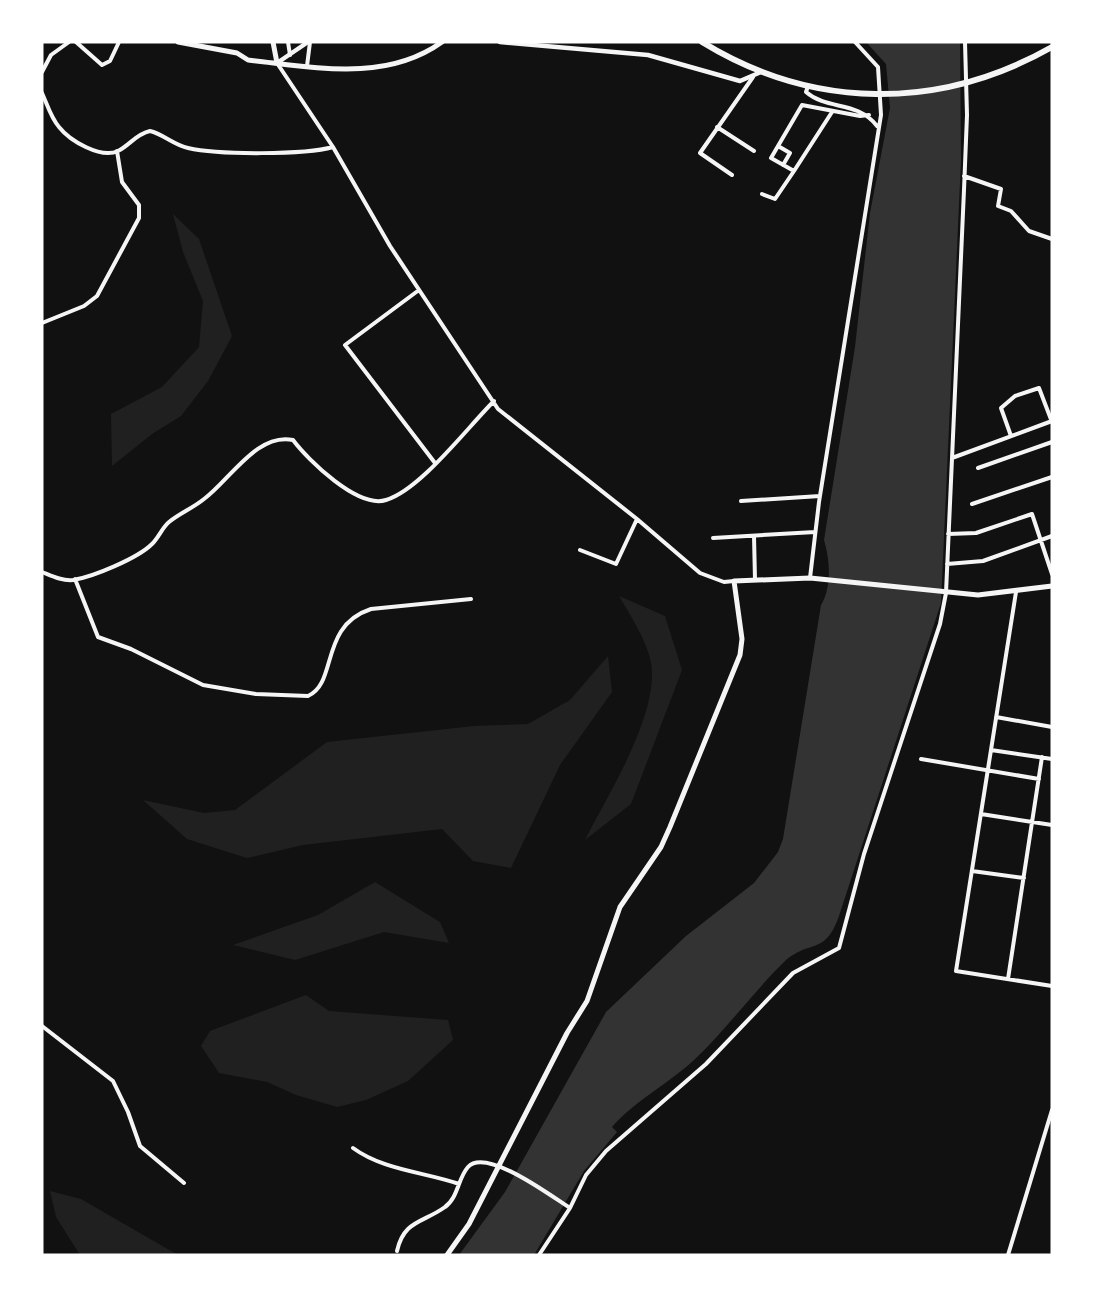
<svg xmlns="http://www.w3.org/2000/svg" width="1094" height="1297" viewBox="0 0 1094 1297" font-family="'Titillium Web',sans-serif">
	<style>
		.green { fill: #202020 }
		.water { fill: #333 }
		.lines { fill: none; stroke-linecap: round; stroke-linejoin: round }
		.minor { stroke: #f5f5f5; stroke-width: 4 }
		.tertiary { stroke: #f5f5f5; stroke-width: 4.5 }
		.secondary { stroke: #f5f5f5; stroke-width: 5 }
		.trunk { stroke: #f5f5f5; stroke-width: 6 }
	</style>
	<rect width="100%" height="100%" fill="#111"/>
	<path class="green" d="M173 214 199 239 232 336 208 381 181 416 152 434 112 466 111 414 162 387 199 347 203 301 183 252Z
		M619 596 665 616 682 670 631 804 585 840C608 794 663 709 650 658 644 636 630 615 619 596Z
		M608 656 612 692 560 765 511 868 473 861 442 829 303 845 247 858 187 839 143 800 204 813 235 810 327 742 474 726 528 724 570 700Z
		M375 882 440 922 449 943 384 932 295 960 233 945 318 915Z
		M306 995 329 1011 448 1020 453 1040 408 1081 366 1100 337 1107 296 1095 267 1082 219 1073 201 1046 210 1031Z
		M50 1191 81 1199 178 1255H80L56 1217Z"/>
	<path class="water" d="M866 42H960L961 160 941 603 839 916C825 956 810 939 785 961 753 992 727 1029 694 1060 668 1084 636 1100 612 1127L617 1132 584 1171 534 1255H459L505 1192 606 1012 686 936 754 883 778 852 783 839 821 605C832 587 830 560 824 540L855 347 870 213 890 108 886 64Z"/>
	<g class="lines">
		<path class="minor" d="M76 42 102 65 110 61 119 42
			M288 42 290 55
			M277 63 333 147 390 246 498 409 637 519 700 573 724 582 734 581
			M307 66 310 42
			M42 72 51 55 69 42
			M808 86 806 92C828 111 857 100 877 126
			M42 93C47 104 51 118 59 127 70 141 101 159 118 151 130 145 136 134 150 131 163 134 174 145 188 148 218 155 305 155 333 147
			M832 112 794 171 771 158 802 105 860 116 869 115
			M717 127 754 151
			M778 146 790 153 783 165
			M732 175 700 153 753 77
			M964 176 1001 189 998 206 1011 211 1029 231 1052 239
			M762 194 775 199 794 171
			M419 290 345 345 435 463
			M42 323 84 306 97 296 139 218V205L122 182 117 151
			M1011 436 1001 408 1015 396 1039 388 1052 422
			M952 458 1052 421
			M978 468 1052 442
			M741 501 820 496
			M972 504 1052 477
			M948 534 976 533 1032 514 1052 574
			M754 536 755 580
			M713 538 815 532
			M580 550 616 564 637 519
			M947 564 983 561 1052 536
			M42 572C52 576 62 581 73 580 93 577 138 558 152 544 159 537 162 528 169 522 180 513 193 508 204 499 229 481 257 432 293 440 308 460 358 509 386 500 420 490 467 428 494 401
			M810 578 819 502 881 115 878 67 855 42
			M75 579 98 637 131 649 203 685 256 694 308 696C338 683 319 626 371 609L471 599
			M1016 592 956 971 1052 986
			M996 717 1052 727
			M991 750 1052 759
			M921 759 1039 779
			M981 814 1052 825
			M972 871 1024 878
			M1008 979 1042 757
			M42 1026 113 1081 128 1112 140 1146 184 1183
			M353 1148C383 1170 424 1172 459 1184
			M397 1251C404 1220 423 1223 445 1207 458 1198 458 1178 468 1167 486 1147 551 1196 570 1208
			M539 1255 570 1208 586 1175 606 1151 706 1064 793 973 839 948 864 854 940 624 946 593 964 190 967 115 965 42
			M1008 1255 1052 1110"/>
		<path class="tertiary" d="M500 42 648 55 740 81 761 72
			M277 63 308 42"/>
		<path class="secondary" d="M178 42 237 53 248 60C313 67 385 83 442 42
			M273 42 277 63
			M447 1255 469 1224 567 1033 587 1001 620 907 661 847 670 827 740 655 742 639 734 581 810 578 978 595 1052 586"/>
		<path class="trunk" d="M702 42C813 110 939 111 1052 47"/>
	</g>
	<rect width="1094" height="1297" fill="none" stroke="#ffffff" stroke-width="87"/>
</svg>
